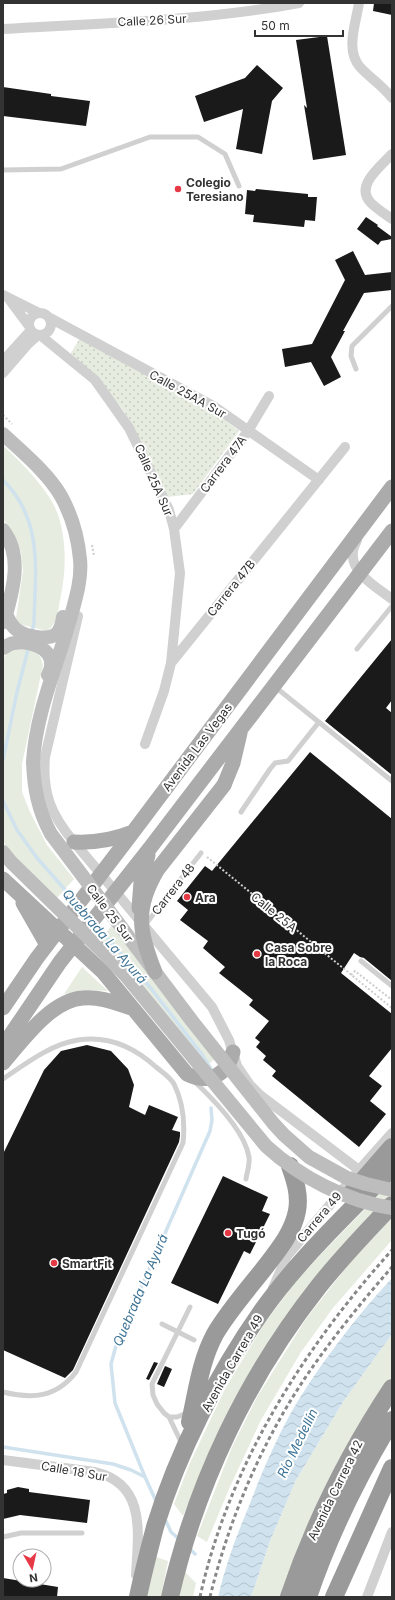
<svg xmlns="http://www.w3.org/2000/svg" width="395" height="1600" viewBox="0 0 395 1600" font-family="Inter,sans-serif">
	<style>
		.grass { fill: #e6ecdf }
		.park { fill: url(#park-dots) }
		.water { fill: url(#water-waves) }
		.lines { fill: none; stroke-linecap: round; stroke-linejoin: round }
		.stream { stroke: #cfe2ee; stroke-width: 3.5 }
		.building { fill: #1a1a1a }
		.path { stroke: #cdcdcd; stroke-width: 2; stroke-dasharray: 2 2; stroke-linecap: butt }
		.lane { stroke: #d0d0d0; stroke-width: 5 }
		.street { stroke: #d0d0d0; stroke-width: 10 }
		.secondary { stroke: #bdbdbd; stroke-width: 14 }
		.primary { stroke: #ababab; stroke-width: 15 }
		.highway { stroke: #9a9a9a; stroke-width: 18 }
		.rail { stroke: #888; stroke-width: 3; stroke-dasharray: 4 3; stroke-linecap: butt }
		.secondary-bridge { stroke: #bdbdbd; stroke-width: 14 }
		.primary-bridge { stroke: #ababab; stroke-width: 15 }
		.poi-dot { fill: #e63946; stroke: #fff; stroke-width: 1.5 }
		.labels { text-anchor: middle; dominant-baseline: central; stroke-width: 4; stroke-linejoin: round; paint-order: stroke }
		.street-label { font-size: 12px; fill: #333; stroke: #fff }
		.poi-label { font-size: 12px; font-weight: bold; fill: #333; stroke: #fff; text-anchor: start }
		.water-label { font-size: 13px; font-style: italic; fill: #3f7597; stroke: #fff }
	</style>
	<defs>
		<pattern id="park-dots" width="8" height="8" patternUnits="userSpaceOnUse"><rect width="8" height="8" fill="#e6ecdf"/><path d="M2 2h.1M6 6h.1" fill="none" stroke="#c6cbc0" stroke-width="1.8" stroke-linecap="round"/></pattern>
		<pattern id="water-waves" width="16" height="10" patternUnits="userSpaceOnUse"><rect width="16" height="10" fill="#cfe2ee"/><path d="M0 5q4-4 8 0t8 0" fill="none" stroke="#b2c2cd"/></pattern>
	</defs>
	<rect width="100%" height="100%" fill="#fff"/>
	<path class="grass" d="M3 445C20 462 38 479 51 500 67 526 67 567 61 595 58 609 58 623 47 631L19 624 16 618 23 571 21 552 12 531 3 519Z
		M19 647C32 651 40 650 43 665L22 764V792L30 812 47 845 74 879 57 898 8 850 3 840V661L6 652Z
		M111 926 218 1056 204 1068 100 942Z
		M82 967 108 991 91 990 64 994Z
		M392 1181V1194L234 1403 210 1450 183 1516 174 1504 189 1465 225 1389 264 1324 300 1276Z
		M392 1218V1240L333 1308 301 1352 261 1420 229 1489 207 1542 197 1536 232 1447 257 1397 306 1319 352 1260Z
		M392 1334V1377L365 1417 325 1486 302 1538 282 1597H251L270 1541 296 1480 343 1402Z
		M156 1557 168 1561 161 1597H147Z
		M184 1571 196 1583 193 1597H179Z"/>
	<path class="park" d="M80 338 211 409 239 431 193 494 167 497 124 411 92 372 69 356Z"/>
	<path class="water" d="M392 1278V1334L343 1402 296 1480 270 1541 251 1597H218C225 1567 235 1539 247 1511 260 1477 274 1443 292 1411 319 1365 356 1317 392 1278Z"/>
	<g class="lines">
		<path class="stream" d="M3 480C44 521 35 571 34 623L32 632
			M3 760 17 692 29 646
			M3 801 17 830 37 858 75 901
			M80 908 89 918
			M95 924 149 986 201 1053 211 1069
			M3 1447 113 1464 131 1470 145 1477
			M156 1501 145 1477 115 1403 111 1364 119 1335 144 1281 210 1131 212 1120 211 1108
			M164 1517 171 1532 180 1540
			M189 1548 195 1554"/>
	</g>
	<path class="building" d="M374 3H392V15L373 11Z
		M327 36 346 155 313 160 304 105 307 108 296 40Z
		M257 65 283 88 272 101 262 154 236 149 243 109 204 122 195 96 245 78Z
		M3 87 51 94V96L90 101 86 126 3 116Z
		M256 189 308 194V197H317L315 221 305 220 304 227 253 222 254 215 245 214 247 190 255 191Z
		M366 217 378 225 377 226 392 237V239L381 241 378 245 357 229Z
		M353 251 365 275 392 272V290L364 293 343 331H345L331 357 341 377 324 386 311 362 285 367 282 349 312 344 345 280 335 260Z
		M392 639V700L386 708 392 713V775L325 721Z
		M310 752 392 819V981L364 958 360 957 354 953 341 973 392 1014V1048L369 1076 382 1086 370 1101 386 1114 359 1147 272 1076 276 1071 263 1060 266 1056 256 1047 260 1042 255 1038 269 1021 249 1005 253 1000 219 973 225 967 203 948 208 941 180 920 188 910 177 901 205 866 212 871Z
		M87 1045 111 1051 128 1069 134 1085 129 1107 145 1115 149 1105 178 1117 172 1130 180 1132V1136L179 1142 73 1370 65 1378 3 1350V1154L44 1070 61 1051Z
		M223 1176 268 1197 262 1211 270 1214 250 1254 244 1251 218 1304 171 1283Z
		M154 1362 158 1363 149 1380 146 1379Z
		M165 1366 172 1369 164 1387 157 1384Z
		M18 1487 29 1489V1492L90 1500 87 1523 20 1515 3 1519V1494L7 1493V1490Z
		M3 1578 58 1587 57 1597H10L3 1596Z"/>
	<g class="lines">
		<path class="path" d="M3 415 12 424
			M92 545 94 556
			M207 857 392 1008
			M351 975 355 971 392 1000"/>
		<path class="lane" d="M3 170 61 169 150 137H198L225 154 239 186
			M356 369 351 356 352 346 392 306
			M357 649 392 606
			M274 686 392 781
			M241 812 270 769 275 763 288 761 319 722
			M145 925 201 853
			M361 961 392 986
			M3 1079C25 1064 51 1044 78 1040 109 1035 134 1047 156 1067 162 1072 170 1077 174 1084 183 1102 185 1124 183 1143L76 1372C56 1398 32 1399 3 1392
			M195 1082C213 1099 245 1132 249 1157 250 1164 247 1172 246 1179
			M162 1324 194 1340
			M169 1417H177L187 1413
			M182 1444 169 1417 164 1413 157 1404 153 1395 152 1384 190 1307
			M3 1537 21 1533H82"/>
		<path class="street" d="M359 3C356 23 345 50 360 67 370 78 383 86 392 98
			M3 29C102 23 202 21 299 3
			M392 154C381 166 354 186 371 203 377 209 385 214 392 219
			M3 295 39 313
			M9 299 29 326
			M29 324a11 11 0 1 1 22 0a11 11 0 1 1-22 0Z
			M50 318 215 407 319 480
			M40 335 95 380 129 428 169 510 174 529 180 573 171 663
			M3 361 31 330
			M3 373 28 344 38 335
			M174 529 248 431 269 396
			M357 540C356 543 353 548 353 552 350 573 378 588 392 599
			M78 616 45 757C42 793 51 815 74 842L212 1007 229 1040 237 1066 250 1085 260 1095 359 1170
			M145 744 164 691 171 663 345 447
			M273 1288 287 1256 359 1170 392 1133
			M3 1460 95 1472C147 1484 138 1534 136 1575
			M367 1597 392 1532"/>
		<path class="secondary" d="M3 434C22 452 48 473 61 496 71 514 78 538 80 559 82 578 76 598 71 616 58 664 36 711 33 762
			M3 530C24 557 12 593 4 622
			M6 614C9 620 11 626 17 630 25 636 47 641 56 634 61 630 62 623 63 617
			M3 648C7 646 10 643 15 643 29 640 53 648 51 666 51 669 49 672 48 675"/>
		<path class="primary" d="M224 785 233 763 240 733
			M74 842C95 843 113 840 133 832
			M3 879 103 972 187 1074C209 1085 227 1075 233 1052
			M23 903 47 945
			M139 908 141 882 148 855
			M3 1008 37 958 133 832 392 487
			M3 1046 60 962 150 848 392 531
			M3 1063C23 1040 51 1000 83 998 99 996 116 1003 131 1008"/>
		<path class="highway" d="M351 1194 392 1147
			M190 1422C197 1392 200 1362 215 1334 229 1310 249 1288 266 1266 279 1249 293 1232 297 1211 300 1195 295 1180 290 1166
			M138 1597C143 1573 149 1550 155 1527 178 1452 217 1375 262 1311 299 1259 347 1214 392 1168
			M170 1597C196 1484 247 1377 319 1286 342 1257 367 1231 392 1205
			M289 1597C314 1523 349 1453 392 1388
			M308 1597C329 1535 358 1476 392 1420
			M334 1597 392 1468"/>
		<path class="rail" d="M200 1597C229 1465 303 1349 392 1250
			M210 1597C230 1515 265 1434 314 1365 338 1331 365 1298 392 1267"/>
		<path class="secondary-bridge" d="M33 762C34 788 38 810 51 834L192 1021 273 1123 284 1135 309 1157 347 1178 366 1184 392 1190
			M3 852 11 862 103 952 127 977 266 1146C301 1178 346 1201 392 1208"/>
		<path class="primary-bridge" d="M155 972C139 932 134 909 158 869L224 785"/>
	</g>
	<g class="poi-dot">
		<circle cx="178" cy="189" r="4"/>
		<circle cx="187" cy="897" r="4"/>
		<circle cx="257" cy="954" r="4"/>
		<circle cx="228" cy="1233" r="4"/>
		<circle cx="54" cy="1263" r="4"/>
	</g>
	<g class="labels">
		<g class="street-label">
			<text transform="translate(152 20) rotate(-3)">Calle 26 Sur</text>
			<text transform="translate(188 394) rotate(29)">Calle 25AA Sur</text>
			<text transform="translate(223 464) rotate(-53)">Carrera 47A</text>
			<text transform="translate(154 480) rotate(66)">Calle 25A Sur</text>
			<text transform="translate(231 588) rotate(-51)">Carrera 47B</text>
			<text transform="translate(197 747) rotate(-53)">Avenida Las Vegas</text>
			<text transform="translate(173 889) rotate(-52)">Carrera 48</text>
			<text transform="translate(274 912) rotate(39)">Calle 25A</text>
			<text transform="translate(110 913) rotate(53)">Calle 25 Sur</text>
			<text transform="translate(319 1217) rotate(-50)">Carrera 49</text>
			<text transform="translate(232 1363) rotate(-60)">Avenida Carrera 49</text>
			<text transform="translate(74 1471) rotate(10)">Calle 18 Sur</text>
			<text transform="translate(335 1490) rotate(-64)">Avenida Carrera 42</text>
		</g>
		<g class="poi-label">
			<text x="186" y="182">Colegio<tspan x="186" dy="14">Teresiano</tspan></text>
			<text x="195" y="897">Ara</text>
			<text x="265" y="947">Casa Sobre<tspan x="265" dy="14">la Roca</tspan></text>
			<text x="236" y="1233">Tugó</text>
			<text x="62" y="1263">SmartFit</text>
		</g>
		<g class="water-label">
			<text transform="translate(105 936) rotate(49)">Quebrada La Ayurá</text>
			<text transform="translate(140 1290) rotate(-67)">Quebrada La Ayurá</text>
			<text transform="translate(297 1443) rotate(-64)">Río Medellín</text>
		</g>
	</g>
	<rect width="395" height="1600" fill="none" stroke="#333333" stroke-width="8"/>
	<g transform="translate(32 1568) rotate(171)"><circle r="19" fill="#ffffff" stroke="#adadad"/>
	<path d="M0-3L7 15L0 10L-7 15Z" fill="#e63946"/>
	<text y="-6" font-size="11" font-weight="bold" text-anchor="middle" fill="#333333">N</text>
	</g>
	<path d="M255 30v6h88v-6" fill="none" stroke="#333333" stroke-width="2"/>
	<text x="261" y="30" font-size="12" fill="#333333" stroke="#ffffff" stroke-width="3" paint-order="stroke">50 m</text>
</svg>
